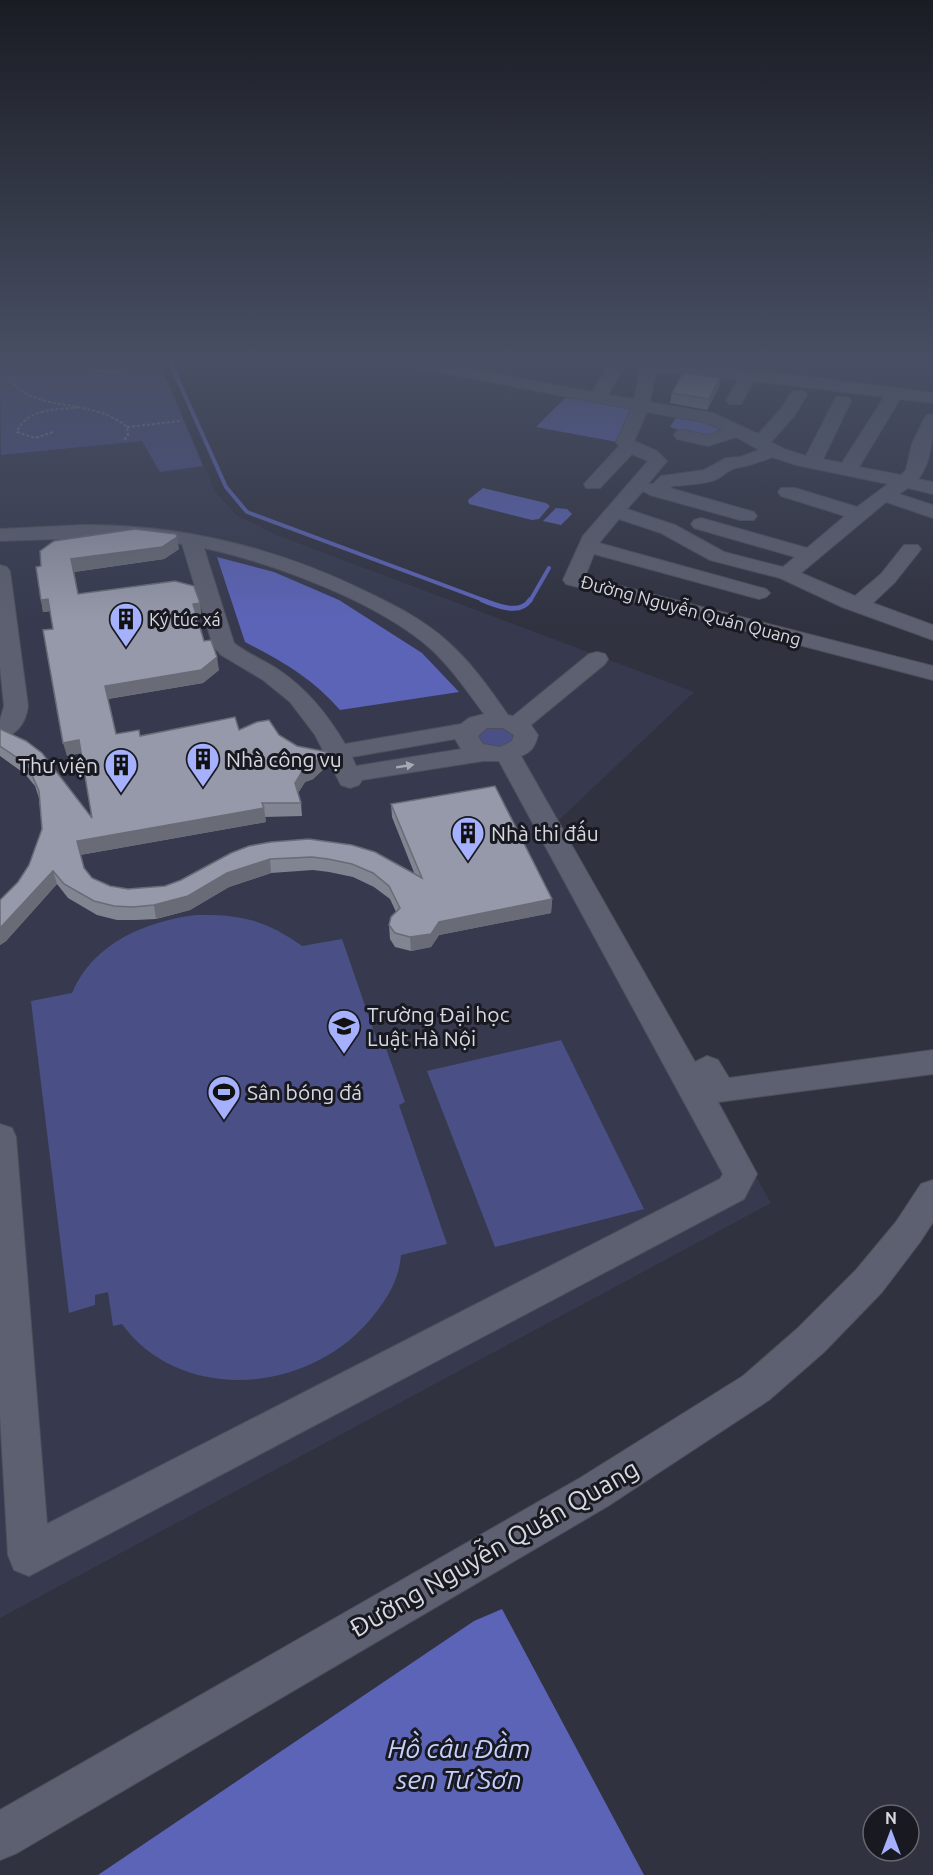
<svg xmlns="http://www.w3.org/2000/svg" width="933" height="1875" viewBox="0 0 933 1875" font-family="Ubuntu,sans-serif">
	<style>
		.built { fill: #373a4e }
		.green { fill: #4a5085 }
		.water { fill: #5c64b8 }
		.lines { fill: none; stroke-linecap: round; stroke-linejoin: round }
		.stream-far1 { stroke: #5c64b8; stroke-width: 4 }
		.stream { stroke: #5c64b8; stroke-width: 5 }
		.minor-casing { stroke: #4d4f5a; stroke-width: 2 }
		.path { stroke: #858792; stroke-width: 2; stroke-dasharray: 3 2; stroke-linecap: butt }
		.minor { fill: #5d6070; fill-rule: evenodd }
		.wall { fill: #818491 }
		.shaded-wall { fill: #696b76 }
		.building { fill: #9699a9; stroke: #696b76; stroke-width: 1.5 }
		.oneway { fill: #a6a9b4 }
		.labels { text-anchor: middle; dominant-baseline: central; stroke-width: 6; stroke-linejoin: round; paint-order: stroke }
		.far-street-label { font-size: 18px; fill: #d7d9e1; stroke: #191a21 }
		.far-poi-label { font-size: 18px; fill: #d7d9e1; stroke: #191a21; text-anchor: start }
		.poi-label { font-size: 21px; fill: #d7d9e1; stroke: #191a21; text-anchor: start }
		.near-street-label { font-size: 26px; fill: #d7d9e1; stroke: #191a21 }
		.near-water-label { font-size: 27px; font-style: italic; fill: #c7d0fd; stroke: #191a21 }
	</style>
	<rect width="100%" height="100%" fill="#303240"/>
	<path class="built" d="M0 360H160L214 490 236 515 279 536 694 692 559 820 603 907 771 1203 0 1618Z"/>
	<path class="green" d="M0 360H158L203 466 160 472 142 441 1 455Z
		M501 726 517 735 508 748H484L475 735 482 728Z
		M196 915C240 914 266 920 302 946L342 939 378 1043H384L405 1102 399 1105 447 1244 401 1255C399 1279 388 1298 373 1316 313 1393 182 1406 122 1324L113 1326 108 1292 95 1295V1305L69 1313 31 1001 72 993C93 943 146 921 196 915Z
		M561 1040 644 1209 495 1247 427 1071Z"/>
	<path class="water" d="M579 397 633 406 617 442 536 427 565 398Z
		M678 414 732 431 702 438 670 427Z
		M483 488 546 503 550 506 539 519 532 520 469 504 468 500Z
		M556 508 567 509 572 514 561 525 543 521Z
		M217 557 274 572 339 600 422 653 459 692 340 710C311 677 283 662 245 642Z
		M502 1609 644 1875H98L474 1621Z"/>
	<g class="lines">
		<path class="stream-far1" d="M169 360 226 487 247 512 486 601
			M530 601 549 568"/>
		<path class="stream" d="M482 600C496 605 520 616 530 600"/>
		<g class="minor-casing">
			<path id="minor" d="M394 360H426L592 392 611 362 617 360 625 365 608 395 634 399 642 360 822 378 933 393V403L900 399 859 467 901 475 906 470 912 444 924 419 927 415 933 414C933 434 932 463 918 479L933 482V494L908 488 899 494 933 505V518L886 502 801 573 855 596 881 574 904 545H918L921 549 918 553 895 582 873 603 933 625V640L842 607 780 578 710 560 661 533 619 519 599 543 766 589 770 593 766 597 759 599 594 554 585 577 933 666V680L566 584 563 580 583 536 648 461 632 454 600 488H586L584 484 619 446 616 442 631 409 402 365ZM656 372 738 380 726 400 729 404H741L754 381 884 397 842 463 823 459 851 401 848 397H836L806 456 784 449 771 442 794 416 807 395 804 391H792L781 409 758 434 713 413 650 402ZM647 412 703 422 723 430 707 435 683 430 677 431 674 435 677 439 708 446 736 437 759 450 740 457 726 458 704 470 661 476 653 484H648L667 461 657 451 634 441ZM772 457 796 465 888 484 857 507 795 488H781L778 492 781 496 845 516 807 548 701 518 694 520 691 524 694 528 795 557 783 567 724 552 675 525 627 509 643 491 650 495 740 520H754L757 516 754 512 670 488 673 486C680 486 708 483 715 480 722 477 729 469 736 468 751 465 758 463 772 457Z
				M82 525C181 524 277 548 365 591 394 605 423 619 447 641 471 662 490 689 508 715L513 716 589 654 597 652 605 654 608 659 605 664 531 725 538 735C535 746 532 752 521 756L695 1062 707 1056 718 1060 729 1078 933 1050V1074L718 1102 757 1174 744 1199 29 1576 14 1570 8 1555 0 1415V1124L12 1128 16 1137 47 1524 720 1179 723 1174 499 761H483L362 780 359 785 350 788 341 785 315 735 290 702 263 680 221 655 213 646 182 544 116 537 0 541V529ZM204 548C273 563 379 602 432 650 452 669 468 692 484 714L469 718 461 724 345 744C328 715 307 689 279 670 264 660 248 654 234 643ZM487 728H503L514 735 512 741 500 747 483 744 478 736ZM455 739 461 749 356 766 352 757Z
				M0 565 7 567 10 571 28 706C26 723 17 735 0 739V720L4 706 0 667Z
				M933 1180V1222L920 1242 882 1292 824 1352 769 1400 608 1506 17 1853 0 1860V1810L580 1478 743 1376 798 1328 856 1270 896 1222 921 1184Z"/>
		</g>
		<path class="path" d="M19 360 9 369 7 375C32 416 89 395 127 427L128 435 124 440
			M87 368C104 372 121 376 137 366L136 360
			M127 427 180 421
			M53 432 35 438 17 432C26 409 56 409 77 408"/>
		<use href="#minor" class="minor"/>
	</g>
	<path class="wall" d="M720 378 719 388 707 410 670 403 672 393Z
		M179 549 164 559 74 572 78 594 200 603 201 616H197L204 641 219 670 203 683 108 699 116 734 140 736 239 730 279 735 328 765 313 779 305 782 298 793 301 803 302 816 265 817 266 822 80 855 84 868 92 878 110 886 128 889 165 886 181 880 271 842 415 875 392 817 391 804 552 899 551 913 439 935 431 947 411 951 395 947 390 939 389 925 396 912 390 899 374 887 353 877 329 872 313 870 271 873 229 887 190 910 156 919 136 920H117L97 915 68 898 57 884 6 941 0 945V900L18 882 29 865 42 829 39 798 35 786 25 774 0 756V729L92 818 81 753 67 756 53 629 50 611 43 612 36 567Z"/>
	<path class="shaded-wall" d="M720 378 719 388 707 410 709 399Z
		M177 537 179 549 164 559 74 572 71 559Z
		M48 599 51 611 43 612 41 600Z
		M200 603 201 616 195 617 193 604Z
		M217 657 219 670 203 683 107 699 105 686Z
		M79 740 81 753 67 756 63 743Z
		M327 752 328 765 313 779 305 782 296 796 295 783 304 768Z
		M264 808 266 822 80 855 77 841Z
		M270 859 271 873 229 887 190 910 156 919 154 905 227 873Z
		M53 871 57 884 6 941 0 945V928Z
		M552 899 551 913 439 935 431 947 411 951 410 937 439 922Z"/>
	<path class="building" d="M683 373 720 378 709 399 672 393Z
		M135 529 176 534 177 537 162 547 71 559 78 594 175 581 194 586 200 603 193 604 204 641 211 640 217 657 201 670 105 686 116 734 139 730 140 736 235 717 239 730 257 722 269 720 279 735 297 746 327 752 311 765 304 768 295 783 301 803H262L264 808 77 841 84 868 92 878 110 886 128 889 165 886 181 880 231 853 249 846 271 842 309 839 352 845 375 852 422 878 391 804 495 786 552 899 439 922 431 934 410 937 395 933 389 925 391 917 400 908 389 886 373 873 352 864 328 859 312 857 270 859 227 873 188 896 154 905 133 907 114 906 94 901 64 884 53 871 0 928V900L18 882 29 865 42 829 39 791 31 773 22 761 0 746V729L26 741 42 753 92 818 79 740 63 743 43 630 53 629 48 599 41 600 36 567 41 566 40 551 54 541Z"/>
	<defs><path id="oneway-solid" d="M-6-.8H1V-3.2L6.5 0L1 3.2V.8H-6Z" transform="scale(1.5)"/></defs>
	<use class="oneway" href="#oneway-solid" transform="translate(405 766) rotate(-9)"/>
	<linearGradient id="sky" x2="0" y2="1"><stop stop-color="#1a1c23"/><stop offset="0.58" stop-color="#484f64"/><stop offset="1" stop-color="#484f64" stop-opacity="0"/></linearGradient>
	<rect width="933" height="622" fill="url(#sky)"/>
	<defs>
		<g id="building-pin" transform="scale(1.725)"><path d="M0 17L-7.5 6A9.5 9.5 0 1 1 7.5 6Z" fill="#a5b1fc" stroke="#191a21"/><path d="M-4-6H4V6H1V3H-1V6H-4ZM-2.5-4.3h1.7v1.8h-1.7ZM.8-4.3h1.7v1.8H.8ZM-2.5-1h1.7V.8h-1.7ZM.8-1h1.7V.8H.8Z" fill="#111"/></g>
		<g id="university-pin" transform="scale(1.725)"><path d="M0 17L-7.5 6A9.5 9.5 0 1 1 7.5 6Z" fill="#a5b1fc" stroke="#191a21"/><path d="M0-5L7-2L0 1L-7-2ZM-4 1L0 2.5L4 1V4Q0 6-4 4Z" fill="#111"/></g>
		<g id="stadium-pin" transform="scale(1.725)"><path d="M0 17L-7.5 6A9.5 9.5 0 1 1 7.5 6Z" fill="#a5b1fc" stroke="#191a21"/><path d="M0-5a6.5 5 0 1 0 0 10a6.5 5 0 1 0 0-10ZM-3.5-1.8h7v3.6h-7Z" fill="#111"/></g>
	</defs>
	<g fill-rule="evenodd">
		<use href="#building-pin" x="126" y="619"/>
		<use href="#building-pin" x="203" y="759"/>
		<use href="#building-pin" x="121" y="765"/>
		<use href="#building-pin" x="468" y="833"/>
		<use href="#university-pin" x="344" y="1026"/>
		<use href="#stadium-pin" x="224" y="1092"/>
	</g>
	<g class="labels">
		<g class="far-street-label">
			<text transform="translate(691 610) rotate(15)">Đường Nguyễn Quán Quang</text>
		</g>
		<g class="far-poi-label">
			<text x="149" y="619">Ký túc xá</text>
		</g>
		<g class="poi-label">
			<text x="226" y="759">Nhà công vụ</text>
			<text x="98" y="765" text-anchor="end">Thư viện</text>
			<text x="491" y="833">Nhà thi đấu</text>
			<text x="367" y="1014">Trường Đại học<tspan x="367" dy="24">Luật Hà Nội</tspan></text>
			<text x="247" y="1092">Sân bóng đá</text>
		</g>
		<g class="near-street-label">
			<text transform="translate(494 1548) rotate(-30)">Đường Nguyễn Quán Quang</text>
		</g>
		<g class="near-water-label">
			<text x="459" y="1748">Hồ câu Đầm<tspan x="459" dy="31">sen Từ Sơn</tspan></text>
		</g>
	</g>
	<g transform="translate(891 1833)"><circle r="28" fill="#191a21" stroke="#65666e" stroke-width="1.5"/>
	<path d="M0-4.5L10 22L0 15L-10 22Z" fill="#a5b1fc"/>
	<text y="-9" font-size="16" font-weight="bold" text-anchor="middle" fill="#d7d9e1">N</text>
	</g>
</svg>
